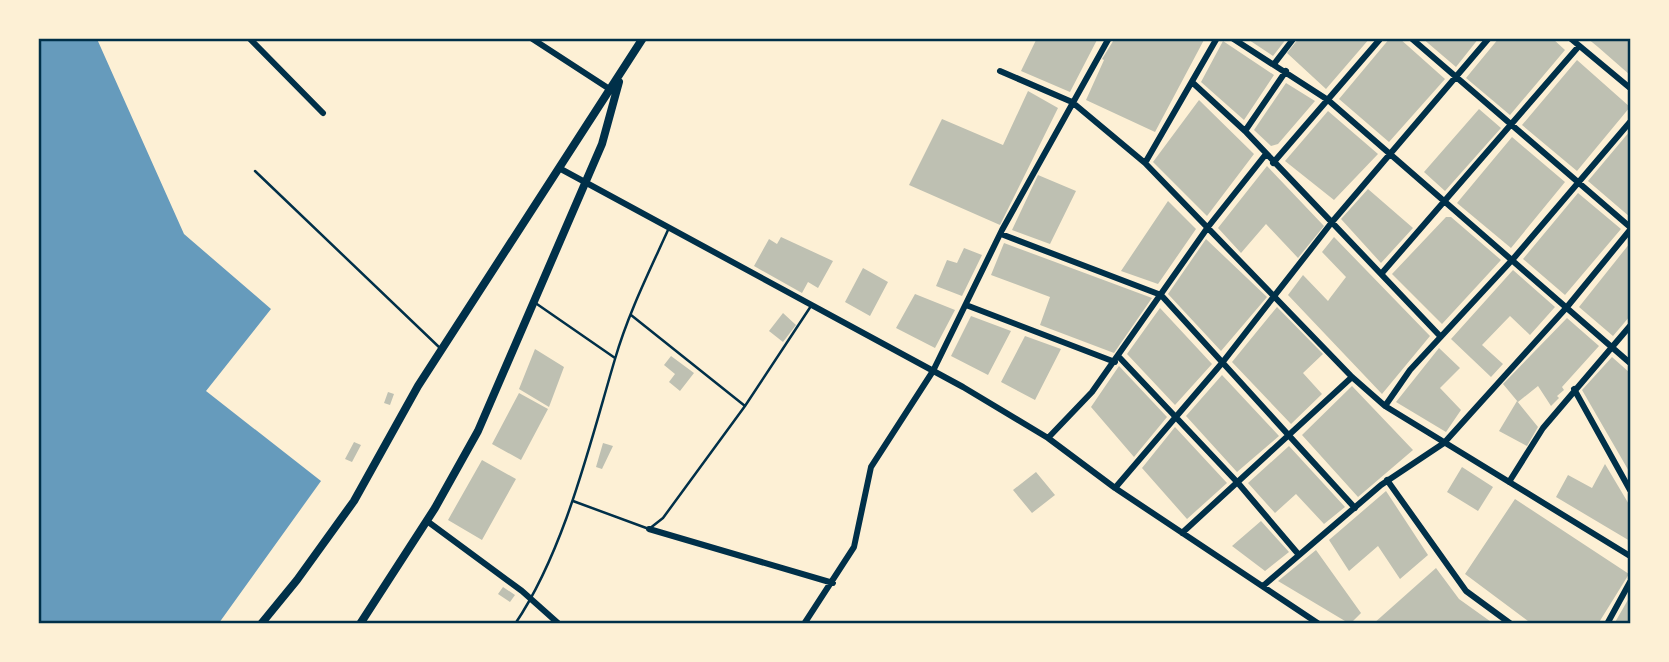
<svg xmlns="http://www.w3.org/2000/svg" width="1669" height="662" viewBox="0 0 1669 662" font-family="Jost,sans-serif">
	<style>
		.water { fill: #669bbc }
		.building { fill: #bec0b2 }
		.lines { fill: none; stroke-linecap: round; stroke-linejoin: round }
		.service { stroke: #003049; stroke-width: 2.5 }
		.minor { stroke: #003049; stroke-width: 6 }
		.secondary { stroke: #003049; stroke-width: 8 }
		.neatline { fill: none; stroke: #003049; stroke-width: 2.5 }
	</style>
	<rect width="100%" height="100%" fill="#fdf0d5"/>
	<path class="water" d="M38 39H97L184 234 271 309 206 391 321 481 219 623H39Z"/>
	<path class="building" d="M1037 38H1098L1070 92 1021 71Z
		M1115 38H1205L1155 132 1086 100 1104 60 1102 59Z
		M1246 38H1287L1273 56Z
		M1299 38H1370L1326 89 1287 53Z
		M1390 38H1399L1445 79 1389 142 1339 99Z
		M1422 38H1479L1456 67Z
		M1499 38H1552L1565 50 1510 115 1466 78Z
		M1587 38H1630V75L1598 47Z
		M1223 41 1274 75 1244 120 1201 82Z
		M1577 60 1630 107 1577 171 1522 125Z
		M1286 83 1315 101 1278 144 1271 146 1254 130Z
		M1028 91 1058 108 1000 225 909 185 942 119 1003 145Z
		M1199 100 1254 154 1207 216 1153 162Z
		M1479 109 1501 128 1445 191 1424 172Z
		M1328 111 1378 154 1334 200 1285 161Z
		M1630 131V217L1588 181Z
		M1512 137 1565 182 1511 248 1457 203Z
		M1267 166 1324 226 1298 258 1266 224 1241 253 1218 228Z
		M1038 175 1076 191 1050 244 1012 230Z
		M1368 189 1413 228 1381 263 1341 219Z
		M1578 193 1621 229 1565 295 1523 259Z
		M1168 201 1196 229 1158 284 1121 271Z
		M1446 217H1451L1501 260 1442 324 1392 274Z
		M781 237 833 261 818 288 808 282 802 293 754 266 769 239 777 244Z
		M1334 237 1430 336 1382 394 1288 295 1303 275 1328 301 1330 298 1346 277 1322 252Z
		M1206 239 1267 297 1221 351 1168 294Z
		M1004 243 1109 282 1152 298 1114 353 1040 325 1050 297 991 275Z
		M1630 243V316L1613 336 1579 307Z
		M964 248 982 255 962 296 936 286 947 260 957 263Z
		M863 268 888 282 870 316 845 302Z
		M1513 270 1555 307 1530 335 1510 316 1482 345 1503 364 1491 377 1451 339Z
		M915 294 955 310 935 348 896 328Z
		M1277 307 1323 354 1303 373 1322 394 1291 424 1232 362Z
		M1160 308 1212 364 1175 405 1127 354Z
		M783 313 796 325 783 342 769 331Z
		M971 316 1011 331 988 375 951 356Z
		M1567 318 1599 346 1562 387 1564 390 1557 396 1559 398 1551 406 1538 386 1518 402 1503 384Z
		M1025 336 1061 349 1035 400 1001 382Z
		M1439 348 1460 368 1440 388 1461 410 1446 432 1396 402Z
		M535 349 564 367 549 407 519 389Z
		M671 356 694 373 680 391 669 382 675 374 664 365Z
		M1612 357 1630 373V473L1582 390Z
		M1119 366 1167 417 1134 457 1091 407Z
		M1222 375 1279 436 1237 472 1186 416Z
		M1352 386 1413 450 1358 497 1302 435Z
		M388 392 394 394 390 405 384 403Z
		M519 393 548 409 521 460 492 444Z
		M1517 401 1538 427 1527 446 1499 431Z
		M1175 427 1227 483 1187 519 1142 468Z
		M354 442 361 445 352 462 345 459Z
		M603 443 613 446 602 469 596 467Z
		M1289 446 1345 507 1324 524 1296 494 1275 513 1248 483Z
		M482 460 516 479 482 540 448 520Z
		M1605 464 1630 506V541L1556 497 1568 475 1592 488Z
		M1462 467 1493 487 1478 511 1447 492Z
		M1036 472 1055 495 1032 513 1013 490Z
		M1386 491 1428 555 1400 579 1378 546 1349 571 1329 540Z
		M1515 499 1629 574 1598 624H1532L1465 574Z
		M1261 521 1289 552 1265 571 1232 546Z
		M1316 550 1361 613 1350 624 1278 581Z
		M1436 568 1459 599 1494 624H1373Z
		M503 587 515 595 510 602 498 594Z
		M1630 596V624H1614L1625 605Z"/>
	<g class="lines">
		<path class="service" d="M255 171 440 348
			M534 302 615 358
			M631 315 745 406
			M573 501 649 529 663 518 745 406 811 306
			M515 624C565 550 590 443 615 359 628 314 649 272 668 230"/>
		<path class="minor" d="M249 38 323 113
			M531 38 611 90
			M1232 38 1328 100 1630 363
			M1411 38 1630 227
			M1570 38 1630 88
			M1274 64 1294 38
			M1000 71 1072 102 1145 163 1352 377 1385 406 1410 370 1513 259 1630 122
			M1193 83 1245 131 1440 336
			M1245 131 1286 71
			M1145 163 1217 38
			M1273 163 1381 38
			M559 168 963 387 1048 438 1115 488 1319 624
			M1001 234 1161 295 1355 508
			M1382 273 1579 46
			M966 305 1115 362
			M1119 357 1238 483 1299 555
			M1574 389 1630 490
			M1385 406 1630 556
			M1048 438 1092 392 1208 227 1266 154
			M1387 480 1466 591 1511 624
			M1509 482 1543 428 1630 326
			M1115 488 1222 363 1332 222 1489 38
			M427 521 522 591 559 624
			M649 529 833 583
			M1182 533 1352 377
			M1263 586 1381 485 1444 443 1567 307 1630 230
			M804 624 854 547 871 467 933 371 1002 230 1109 38
			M1607 624 1630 582"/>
		<path class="secondary" d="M261 624 297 580 354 501 418 386 643 38
			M360 624 435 508 478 431 602 144 619 82"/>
	</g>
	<rect width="1669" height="662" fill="none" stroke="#fdf0d5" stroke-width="80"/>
	<rect x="40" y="40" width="1589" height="582" class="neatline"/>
</svg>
